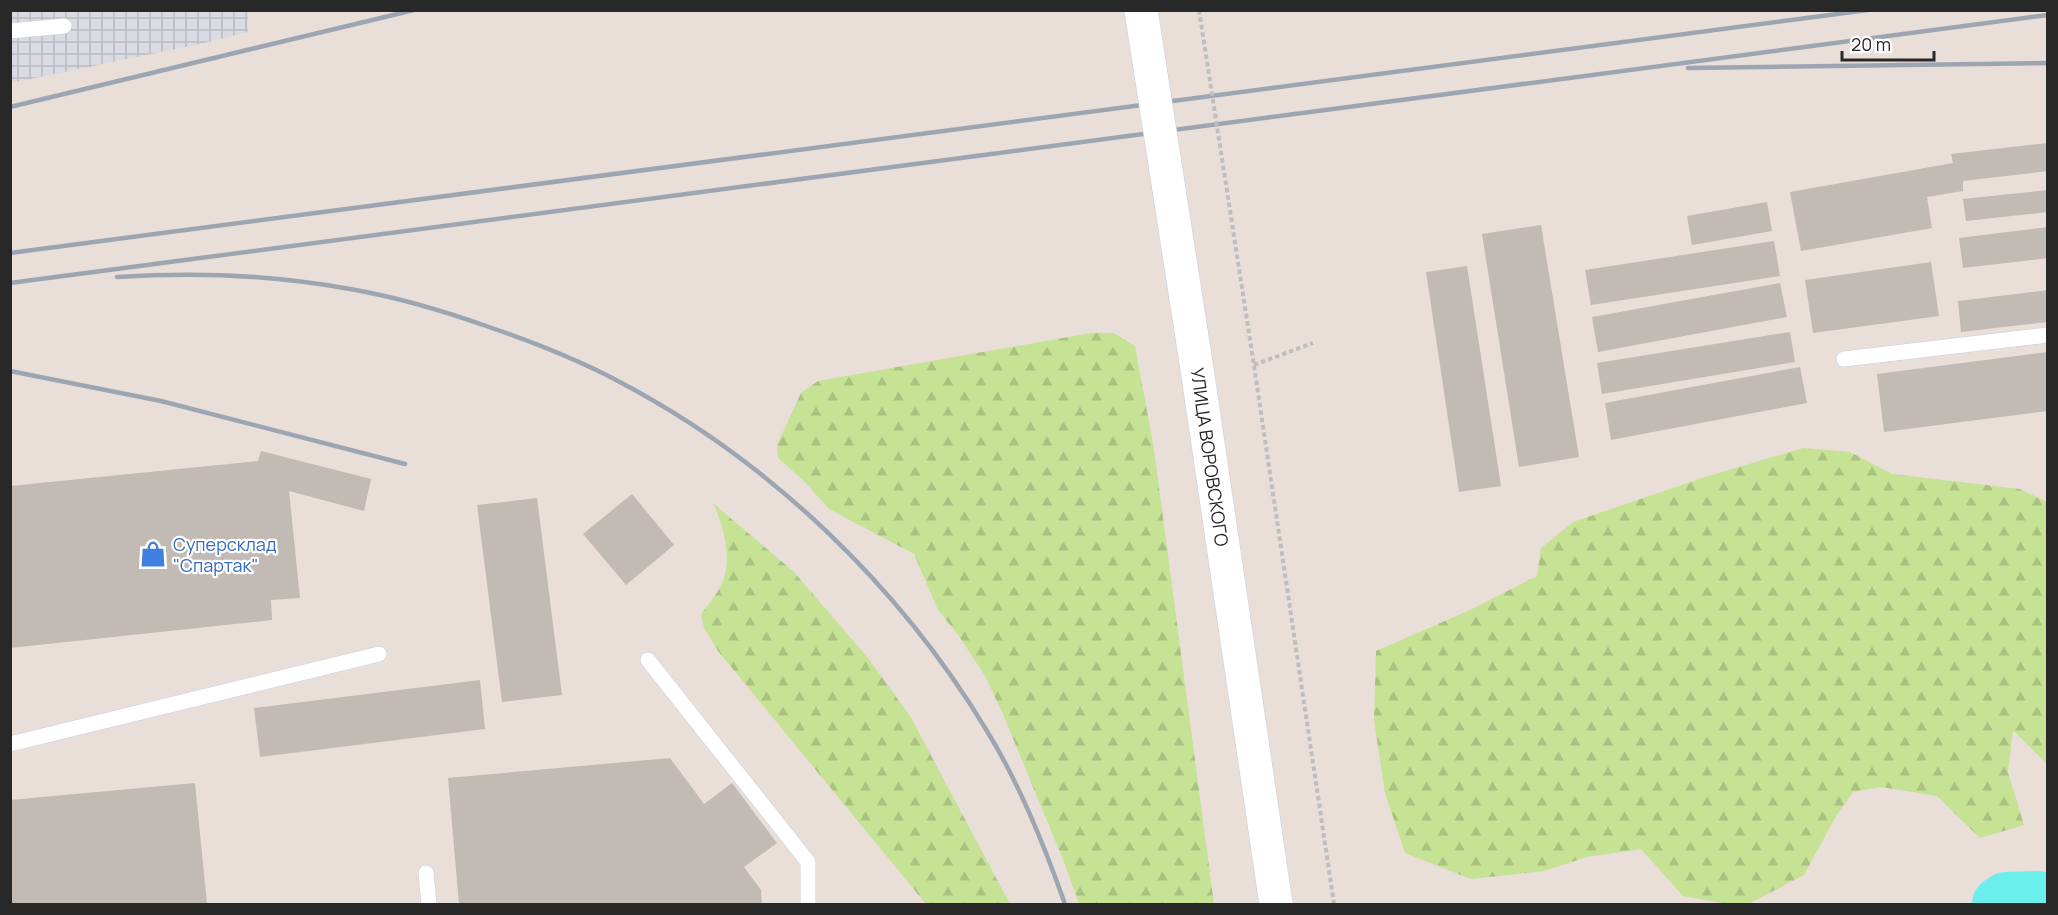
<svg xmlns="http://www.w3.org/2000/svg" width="2058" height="915" viewBox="0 0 2058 915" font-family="Manrope,sans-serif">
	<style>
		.industrial { fill: url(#industrial-grid) }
		.forest { fill: url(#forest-firs) }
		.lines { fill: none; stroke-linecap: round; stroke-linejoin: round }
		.river { stroke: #6beeec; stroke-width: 56 }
		.building { fill: #c2bab5 }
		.service-casing { stroke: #c7d0da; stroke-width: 16 }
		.path { stroke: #bebebe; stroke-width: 4; stroke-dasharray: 4.5 3; stroke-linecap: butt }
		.service { stroke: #fff; stroke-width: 15 }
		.rail { stroke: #9ca6b2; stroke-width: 4.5 }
		.secondary-bridge-casing { stroke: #c7d0da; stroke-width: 34; stroke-linecap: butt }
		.path-bridge { stroke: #bebebe; stroke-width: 4; stroke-dasharray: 4.5 3; stroke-linecap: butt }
		.secondary-bridge { stroke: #fff; stroke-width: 33 }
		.labels { text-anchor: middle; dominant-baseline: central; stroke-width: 4.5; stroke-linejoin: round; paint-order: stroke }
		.street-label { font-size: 18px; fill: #282828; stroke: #fff }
		.shop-label { font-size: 18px; fill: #366cbe; stroke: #fff; text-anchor: start }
	</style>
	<defs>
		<pattern id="industrial-grid" width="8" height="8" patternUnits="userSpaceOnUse" patternTransform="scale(1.5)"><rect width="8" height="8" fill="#dadae2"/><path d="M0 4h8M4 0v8" fill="none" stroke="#bbbbc2"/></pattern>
		<pattern id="forest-firs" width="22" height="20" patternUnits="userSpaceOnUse" patternTransform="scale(1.5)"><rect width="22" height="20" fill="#c5e295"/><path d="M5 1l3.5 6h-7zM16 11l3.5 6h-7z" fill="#a9c280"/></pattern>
	</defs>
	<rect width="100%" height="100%" fill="#eaded9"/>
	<path class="industrial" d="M11 11H248V32L200 44 11 83Z"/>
	<path class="forest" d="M1091 333H1114L1135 346 1154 449 1214 904H1079L1064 862 1003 714 985 676 959 636 938 610 914 554 829 509 803 480 778 458 777 445 801 393 818 381Z
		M1803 448 1850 452 1892 474 2020 489 2047 502V764L2013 730 2008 772 2024 825 1980 838 1937 796 1881 787 1853 792 1836 816 1804 875 1748 904H1728L1683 896 1641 849 1587 857 1544 871 1471 879 1405 853 1385 793 1374 720 1376 651 1470 610 1537 576 1541 548 1573 522 1702 478Z
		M714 504 793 571 868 658 910 716 1010 904H926L718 651 704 628 701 614C707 606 715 597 720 587 734 561 724 530 714 504Z"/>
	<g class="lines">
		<path class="river" d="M2000 904 2006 900 2038 899 2048 904"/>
	</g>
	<path class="building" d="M2048 143V171L1963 181V191L1927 197 1932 228 1801 251 1790 192 1953 163 1951 154Z
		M2048 190V212L1966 221 1963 199Z
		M1767 202 1772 231 1692 245 1687 216Z
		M1541 225 1579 457 1519 467 1482 234Z
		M2048 227V258L1963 268 1959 238Z
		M1774 241 1780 276 1591 305 1585 270Z
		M1931 262 1939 316 1813 333 1805 280Z
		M1467 266 1501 486 1459 492 1426 272Z
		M1780 283 1787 317 1598 352 1592 317Z
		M2048 290V322L1961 332 1958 301Z
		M1790 332 1795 362 1602 394 1597 363Z
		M2048 352V411L1884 432 1877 374Z
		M1800 367 1807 403 1611 440 1605 403Z
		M261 451 371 479 364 511 289 491 300 598 271 600 272 620 10 648V486L258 461Z
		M632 494 674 545 626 585 583 534Z
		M537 498 562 695 502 702 477 505Z
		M480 680 485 729 260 757 254 708Z
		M670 758 704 804 732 783 777 843 744 867 761 890 762 904H459L448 778Z
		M195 783 207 904H10V800Z"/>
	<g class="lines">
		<g class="service-casing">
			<path id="service" d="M10 31 64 26
				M1844 359 2048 335
				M648 660 808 862V904
				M10 744 379 654
				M426 873 429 904"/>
		</g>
		<path class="path" d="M1254 365 1313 343"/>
		<use href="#service" class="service"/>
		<path class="rail" d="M1688 68 2048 63
			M10 107 414 10
			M10 253 1868 10
			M117 277C194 272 274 275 350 289 396 297 441 310 486 326 530 341 574 358 616 380 768 459 899 585 987 731 1020 785 1044 845 1065 904
			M10 283 2048 15
			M10 371 161 401 405 464"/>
		<g class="secondary-bridge-casing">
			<path id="secondary-bridge" d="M1141 10 1197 369 1276 904"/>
		</g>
		<path class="path-bridge" d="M1199 10 1253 359 1334 904"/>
		<use href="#secondary-bridge" class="secondary-bridge"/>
	</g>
	<defs>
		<g id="shop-bare" transform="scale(2.07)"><path d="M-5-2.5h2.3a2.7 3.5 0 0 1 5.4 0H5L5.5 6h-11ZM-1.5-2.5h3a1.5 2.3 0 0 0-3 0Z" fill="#3f7fe0" stroke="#fff" stroke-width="2.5" paint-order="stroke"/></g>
	</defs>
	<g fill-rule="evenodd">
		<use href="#shop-bare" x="153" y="554"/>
	</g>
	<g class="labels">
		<g class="street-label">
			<text transform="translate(1210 457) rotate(82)">УЛИЦА ВОРОВСКОГО</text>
		</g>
		<g class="shop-label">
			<text x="173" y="544">Суперсклад<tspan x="173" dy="21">"Спартак"</tspan></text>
		</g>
	</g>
	<rect width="2058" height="915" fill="none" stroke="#282828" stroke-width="24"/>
	<path d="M1842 51v9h92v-9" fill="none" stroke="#282828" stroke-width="3"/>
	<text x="1851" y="51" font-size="18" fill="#282828" stroke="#ffffff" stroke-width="4.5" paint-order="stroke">20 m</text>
</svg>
